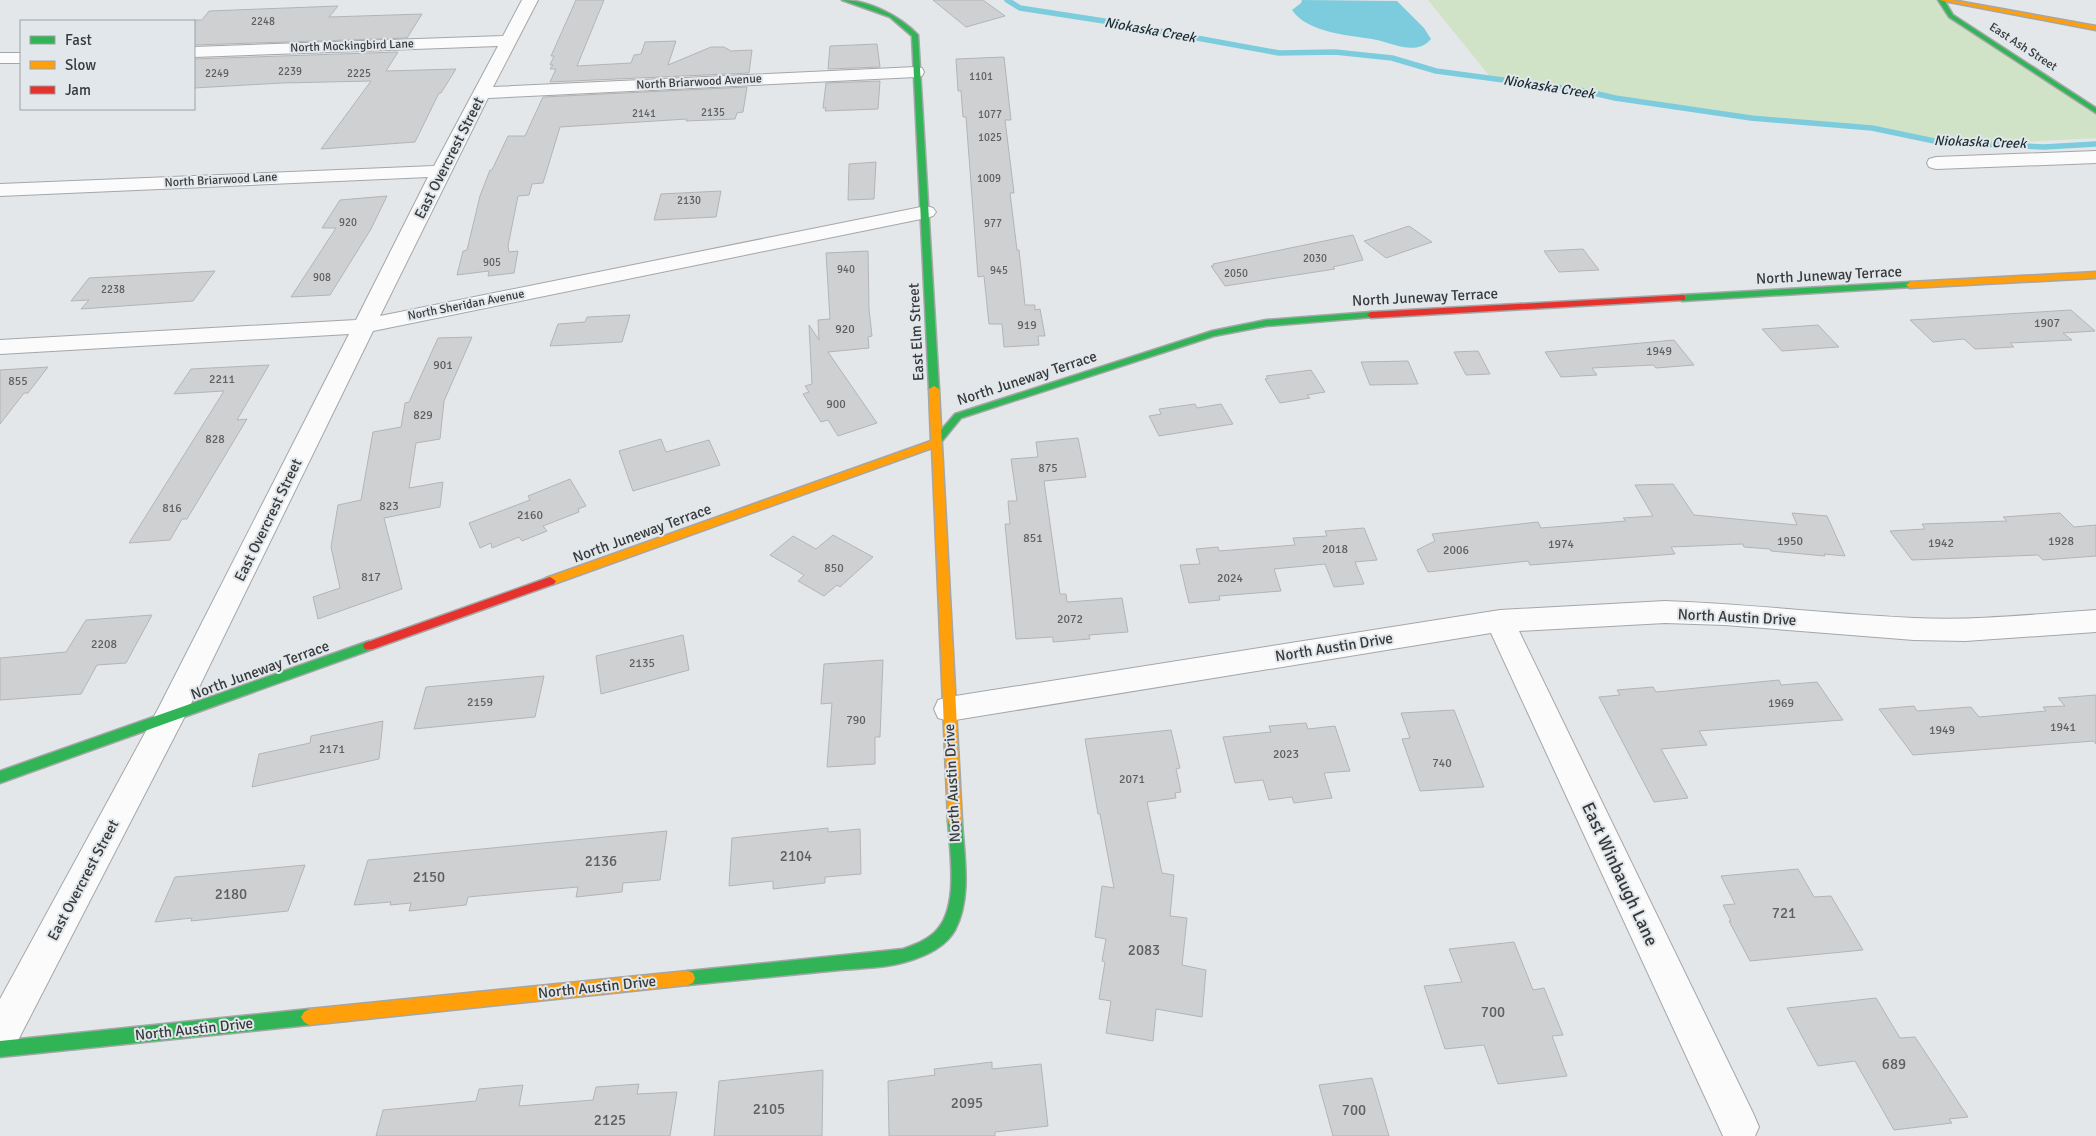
<svg xmlns="http://www.w3.org/2000/svg" width="2096" height="1136" viewBox="0 0 2096 1136" font-family="Signika,sans-serif">
	<style>
		.green { fill: #d1e3c7 }
		.water { fill: #7dccdd }
		.lines { fill: none; stroke-linecap: round; stroke-linejoin: round }
		.stream { stroke: #7dccdd; stroke-width: 5.5 }
		.building { fill: #cfd0d1; stroke: #b4b4b6 }
		.street-casing { stroke: #a4a6a8; stroke-width: 2 }
		.fast-casing { stroke: #a4a6a8; stroke-width: 3 }
		.slow-casing { stroke: #a4a6a8; stroke-width: 3 }
		.jam-casing { stroke: #a4a6a8; stroke-width: 3 }
		.street { fill: #fbfbfc; fill-rule: evenodd }
		.fast { fill: #30b455; fill-rule: evenodd }
		.slow { fill: #ff9f0a; fill-rule: evenodd }
		.jam { fill: #e5322d; fill-rule: evenodd }
		.labels { text-anchor: middle; dominant-baseline: central; stroke-width: 4; stroke-linejoin: round; paint-order: stroke }
		.far-number-label { font-size: 11px; fill: #5e6061 }
		.far-street-label { font-size: 12px; fill: #383a3c; stroke: #e2e7eb }
		.number-label { font-size: 12px; fill: #5e6061 }
		.far-water-label { font-size: 14px; font-style: italic; fill: #1a2e33; stroke: #e2e7eb }
		.street-label { font-size: 15px; fill: #383a3c; stroke: #e2e7eb }
		.near-number-label { font-size: 15px; fill: #5e6061 }
		.near-street-label { font-size: 18px; fill: #383a3c; stroke: #e2e7eb }
	</style>
	<rect width="100%" height="100%" fill="#e4e7e9"/>
	<path class="green" d="M1428 0H1941L1951 16 2096 111V138L1972 145 1939 142 1872 128 1751 118 1615 98 1585 91 1491 78Z"/>
	<path class="water" d="M1302 0 1397 1 1424 28 1431 39C1417 56 1394 44 1377 40 1352 35 1308 34 1292 10L1301 3Z"/>
	<g class="lines">
		<path class="stream" d="M1007 0 1020 8 1104 21 1279 53 1335 52 1392 58 1436 71 1585 91 1615 98 1751 118 1872 128 1939 142 2044 147 2096 144"/>
	</g>
	<path class="building" d="M576 0H604L577 66 631 63 634 55 641 54 645 42 676 41 668 65 711 47H724L731 51 752 50 749 73 550 82 556 69H550L553 65H550L554 56H551Z
		M933 0H983L1005 16 966 27Z
		M338 6 329 17 422 14 407 38 194 45V20H202L209 11Z
		M877 44 880 67 828 69 830 46Z
		M398 52 386 71 456 69 441 93H439L415 142 321 149 371 81 282 83 194 88V59Z
		M1004 57 1011 120H1005L1014 193H1010L1017 250H1019L1025 305H1035V310L1040 309 1045 336H1038L1039 345 1004 347 1002 324H989L984 276 978 277 966 117H963L961 91H958L956 59Z
		M880 81 878 109 825 111 826 108H823L826 83Z
		M747 87 743 112 737 113 735 119 686 121 687 119 560 127 543 183 532 184 529 195 518 196 508 246 509 252 518 251 514 273 488 276 489 271 457 275 463 251 467 250 480 196 490 170H492L508 136H525L543 97Z
		M876 162 874 199 848 200 849 164Z
		M721 191 716 217 654 220 661 194Z
		M387 196 371 229 330 295 291 297 336 228H322L340 200Z
		M1409 226 1432 242 1386 258 1364 241Z
		M1353 235 1363 260 1333 267 1335 269 1225 286 1211 266H1214L1213 264Z
		M1583 249 1599 270 1559 272 1544 251Z
		M868 251 869 309 872 336 868 337 869 348 828 352 877 423 838 436 828 420 821 422 803 394 809 392 805 386 812 384 809 325 819 340 818 320 830 319 826 253Z
		M215 271 193 301 81 309 89 300 71 301 89 278Z
		M2071 310 2095 331 2063 333 2072 340 2010 343 2014 347 1975 349 1964 339 1933 342 1910 320Z
		M630 315 622 342 550 346 558 324 585 322 587 317Z
		M1818 325 1839 347 1782 351 1762 329Z
		M472 337 444 401 440 439 416 443 409 488 443 482 440 507 384 518 402 589 318 619 313 597 340 588 331 547 338 505 361 500 373 432 401 427 405 403 409 402 438 338Z
		M1674 340 1694 365 1656 368 1653 365 1592 368 1597 375 1561 377 1545 352Z
		M1478 351 1490 374 1466 375 1454 352Z
		M1408 361 1418 384 1370 385 1361 362Z
		M269 365 237 420 247 419 187 519H182L170 540 129 543 224 391 174 394 191 369Z
		M48 367 28 393H24L0 424V370Z
		M1311 370 1325 392 1307 395 1310 398 1280 403 1265 379 1268 378 1266 376Z
		M1195 404 1197 408 1221 404 1233 424 1159 436 1149 416 1161 414 1159 409Z
		M1078 438 1086 477 1044 481 1060 594H1066L1067 602 1122 598 1128 632 1089 635 1090 639 1053 642V637L1016 639 1005 524H1010L1008 501H1017L1011 459 1038 457 1036 442Z
		M661 439 666 452 709 440 720 465 633 491 619 451Z
		M570 479 586 506 578 509 579 512 543 526 547 531 522 541 519 537 492 548 491 543 480 548 469 523 530 500 528 496Z
		M1673 484 1694 515 1797 525 1792 513 1827 516 1845 556 1824 554 1825 556 1771 551 1770 549 1744 547 1743 544 1671 547 1675 554 1530 565 1528 561 1428 572 1417 550 1435 541 1432 534 1538 522 1541 528 1626 521 1623 518 1653 516 1635 485Z
		M2060 513 2074 527 2096 525V556L2043 560 2038 555 1912 560 1890 531 1925 529 1922 524 2007 521 2003 517Z
		M1364 528 1377 560 1355 562 1364 584 1334 587 1325 564 1274 569 1281 591 1219 596 1220 600 1189 603 1180 565 1200 564 1196 549 1218 547 1219 551 1295 545 1293 538 1327 536 1325 531Z
		M833 535 873 557 840 587 837 585 824 596 798 581 804 575 770 555 793 536 816 549Z
		M152 615 126 663 97 665 81 694 0 700V658L66 652 86 620Z
		M683 635 689 670 601 694 596 656Z
		M883 660 880 737H875V764L827 767 832 703 821 704 824 664Z
		M544 676 535 717 414 729 426 687Z
		M1779 680 1781 685 1817 682 1843 720 1699 731 1707 745 1661 749 1688 798 1654 802 1599 697 1620 695 1617 690 1653 687 1656 692Z
		M2096 695V744L2094 741 1913 755 1879 709 1914 706 1917 711 1971 707 1979 717 2046 711 2043 707 2065 706 2058 698Z
		M1454 710 1484 787 1420 791 1402 739 1410 738 1401 713Z
		M383 721 379 759 252 787 259 754 310 743 311 736Z
		M1306 723 1308 729 1335 726 1350 771 1324 773 1332 798 1294 803 1292 797 1269 800 1263 780 1235 783 1223 737 1271 732 1269 726Z
		M1171 730 1180 768 1176 769 1181 792 1175 793 1176 798 1147 802 1162 873 1174 875 1170 916 1187 918 1182 965 1206 970 1202 1017 1156 1009 1153 1041 1106 1033 1111 1001 1099 999 1105 962 1102 961 1106 939 1095 937 1102 886 1114 888 1100 814H1098L1085 739Z
		M828 828V832L860 829 861 874 825 877V883L773 889V881L729 886 732 838Z
		M667 831 660 880 623 883 622 892 576 897 578 887 532 891 468 897 466 905 409 911 411 903 390 905 391 902 354 905 368 860Z
		M305 865 288 911 191 921 192 918 155 922 175 877Z
		M1798 869 1814 897 1831 896 1863 950 1750 961 1729 921H1731L1723 905 1735 904 1721 876Z
		M1514 942 1533 990 1544 988 1563 1035 1552 1036 1567 1076 1498 1084 1484 1045 1445 1049 1424 986 1462 982 1449 949Z
		M1876 998 1900 1038 1915 1037 1968 1117 1949 1119 1952 1123 1894 1130 1855 1061 1818 1066 1787 1008Z
		M992 1062V1069L1041 1064 1048 1126 995 1132V1136H889L888 1081 935 1075 934 1069Z
		M823 1070 822 1136H714L719 1081Z
		M1372 1078 1389 1136H1333L1319 1085Z
		M639 1084 637 1094 677 1092 670 1136H376L383 1110 476 1101 479 1089 523 1085 519 1106 593 1100 596 1087Z"/>
	<g class="lines">
		<g class="street-casing">
			<path id="street" d="M522 0H538L493 87 916 67 922 68 924 72 922 76 916 77 488 98 380 316 926 206 933 208 936 212 933 216 926 218 373 331 184 718 13 1050 0 1056V999L158 709 349 334 0 354V340L356 320 428 177 0 196V184L434 166 498 46 194 57V47L503 36Z
				M0 53H21V63H0Z
				M2096 151V163L1936 169 1929 167 1927 163 1929 159 1936 157Z
				M1665 601C1748 604 1831 614 1914 618 1975 621 2036 614 2096 610V632L1965 641 1914 640 1725 625 1665 623 1519 631 1753 1113 1759 1127 1755 1136H1723L1491 633 949 721 938 718 934 709 938 700 949 697 1500 610Z"/>
		</g>
		<g class="fast-casing">
			<path id="fast" d="M842 0C868 0 900 16 918 35L939 389 934 392 929 389 912 36 890 17Z
				M1938 0H1944L1953 15 2096 108V113L1949 17Z
				M1910 282 1913 283V287L1682 301 1678 298 1682 295Z
				M1371 312 1374 313V317L1266 326 1214 336 961 418 938 446H930L929 444 955 414 1212 331 1266 320Z
				M369 641 373 643 375 646 373 649 0 783V771Z
				M955 815 960 817 962 821C964 856 972 898 955 930 945 948 923 957 905 962 886 968 860 968 840 970 789 975 739 980 688 985L683 983 681 978 683 973 688 971 903 949C914 945 925 941 934 933 960 910 950 853 948 821L950 817Z
				M309 1009 314 1012 317 1017 314 1022 309 1025 0 1057V1041Z"/>
		</g>
		<g class="slow-casing">
			<path id="slow" d="M1939 0H1952L2096 26V30Z
				M2096 272V278L1910 288 1906 285 1910 282Z
				M934 386 939 389 962 821 960 825 955 827 950 825 948 821 932 448 554 584H546L544 581 546 578 931 441 929 389Z
				M688 971 693 973 695 978 693 983 688 985 309 1025 304 1022 301 1017 304 1012 309 1009Z"/>
		</g>
		<g class="jam-casing">
			<path id="jam" d="M1682 295 1685 296V300L1371 318 1367 315 1371 312Z
				M550 577 556 581 554 584 373 649H365L363 646 365 643Z"/>
		</g>
		<use href="#street" class="street"/>
		<use href="#fast" class="fast"/>
		<use href="#slow" class="slow"/>
		<use href="#jam" class="jam"/>
	</g>
	<g class="labels">
		<g class="far-number-label">
			<text x="263" y="21">2248</text>
			<text x="290" y="71">2239</text>
			<text x="217" y="73">2249</text>
			<text x="359" y="73">2225</text>
			<text x="981" y="76">1101</text>
			<text x="713" y="112">2135</text>
			<text x="644" y="113">2141</text>
			<text x="990" y="114">1077</text>
			<text x="990" y="137">1025</text>
			<text x="989" y="178">1009</text>
			<text x="689" y="200">2130</text>
			<text x="348" y="222">920</text>
			<text x="993" y="223">977</text>
			<text x="1315" y="258">2030</text>
			<text x="492" y="262">905</text>
			<text x="846" y="269">940</text>
			<text x="999" y="270">945</text>
			<text x="1236" y="273">2050</text>
			<text x="322" y="277">908</text>
			<text x="113" y="289">2238</text>
		</g>
		<g class="far-street-label">
			<text transform="translate(352 46) rotate(-2)">North Mockingbird Lane</text>
			<text transform="translate(2023 47) rotate(33)">East Ash Street</text>
			<text transform="translate(699 82) rotate(-3)">North Briarwood Avenue</text>
			<text transform="translate(221 180) rotate(-3)">North Briarwood Lane</text>
			<text transform="translate(466 305) rotate(-11)">North Sheridan Avenue</text>
		</g>
		<g class="number-label">
			<text x="2047" y="323">1907</text>
			<text x="1027" y="325">919</text>
			<text x="845" y="329">920</text>
			<text x="1659" y="351">1949</text>
			<text x="443" y="365">901</text>
			<text x="222" y="379">2211</text>
			<text x="18" y="381">855</text>
			<text x="836" y="404">900</text>
			<text x="423" y="415">829</text>
			<text x="215" y="439">828</text>
			<text x="1048" y="468">875</text>
			<text x="389" y="506">823</text>
			<text x="172" y="508">816</text>
			<text x="530" y="515">2160</text>
			<text x="1033" y="538">851</text>
			<text x="1790" y="541">1950</text>
			<text x="2061" y="541">1928</text>
			<text x="1941" y="543">1942</text>
			<text x="1561" y="544">1974</text>
			<text x="1335" y="549">2018</text>
			<text x="1456" y="550">2006</text>
			<text x="834" y="568">850</text>
			<text x="371" y="577">817</text>
			<text x="1230" y="578">2024</text>
			<text x="1070" y="619">2072</text>
			<text x="104" y="644">2208</text>
			<text x="642" y="663">2135</text>
			<text x="480" y="702">2159</text>
			<text x="1781" y="703">1969</text>
			<text x="856" y="720">790</text>
			<text x="2063" y="727">1941</text>
			<text x="1942" y="730">1949</text>
			<text x="332" y="749">2171</text>
			<text x="1286" y="754">2023</text>
			<text x="1442" y="763">740</text>
			<text x="1132" y="779">2071</text>
		</g>
		<g class="far-water-label">
			<text transform="translate(1150 30) rotate(10)">Niokaska Creek</text>
			<text transform="translate(1549 87) rotate(9)">Niokaska Creek</text>
			<text transform="translate(1980 142) rotate(2)">Niokaska Creek</text>
		</g>
		<g class="street-label">
			<text transform="translate(449 158) rotate(-63)">East Overcrest Street</text>
			<text transform="translate(1829 275) rotate(-3)">North Juneway Terrace</text>
			<text transform="translate(1425 297) rotate(-3)">North Juneway Terrace</text>
			<text transform="translate(916 332) rotate(-93)">East Elm Street</text>
			<text transform="translate(1027 378) rotate(-18)">North Juneway Terrace</text>
			<text transform="translate(268 520) rotate(-64)">East Overcrest Street</text>
			<text transform="translate(642 533) rotate(-20)">North Juneway Terrace</text>
			<text transform="translate(1737 617) rotate(3)">North Austin Drive</text>
			<text transform="translate(1334 647) rotate(-9)">North Austin Drive</text>
			<text transform="translate(260 670) rotate(-20)">North Juneway Terrace</text>
			<text transform="translate(952 783) rotate(-93)">North Austin Drive</text>
			<text transform="translate(83 880) rotate(-62)">East Overcrest Street</text>
			<text transform="translate(597 987) rotate(-6)">North Austin Drive</text>
			<text transform="translate(194 1029) rotate(-6)">North Austin Drive</text>
		</g>
		<g class="near-number-label">
			<text x="796" y="856">2104</text>
			<text x="601" y="861">2136</text>
			<text x="429" y="877">2150</text>
			<text x="231" y="894">2180</text>
			<text x="1784" y="913">721</text>
			<text x="1144" y="950">2083</text>
			<text x="1493" y="1012">700</text>
			<text x="1894" y="1064">689</text>
			<text x="967" y="1103">2095</text>
			<text x="769" y="1109">2105</text>
			<text x="1354" y="1110">700</text>
			<text x="610" y="1120">2125</text>
		</g>
		<g class="near-street-label">
			<text transform="translate(1620 874) rotate(65)">East Winbaugh Lane</text>
		</g>
	</g>
	<rect x="20" y="20" width="175" height="90" fill="#e2e7eb" stroke="#9ea2a5"/>
	<rect x="30" y="36" width="25" height="8" fill="#30b455" stroke="#9ea2a5"/>
	<text x="65" y="45" font-size="15" fill="#383a3c">Fast</text>
	<rect x="30" y="61" width="25" height="8" fill="#ff9f0a" stroke="#9ea2a5"/>
	<text x="65" y="70" font-size="15" fill="#383a3c">Slow</text>
	<rect x="30" y="86" width="25" height="8" fill="#e5322d" stroke="#9ea2a5"/>
	<text x="65" y="95" font-size="15" fill="#383a3c">Jam</text>
</svg>
